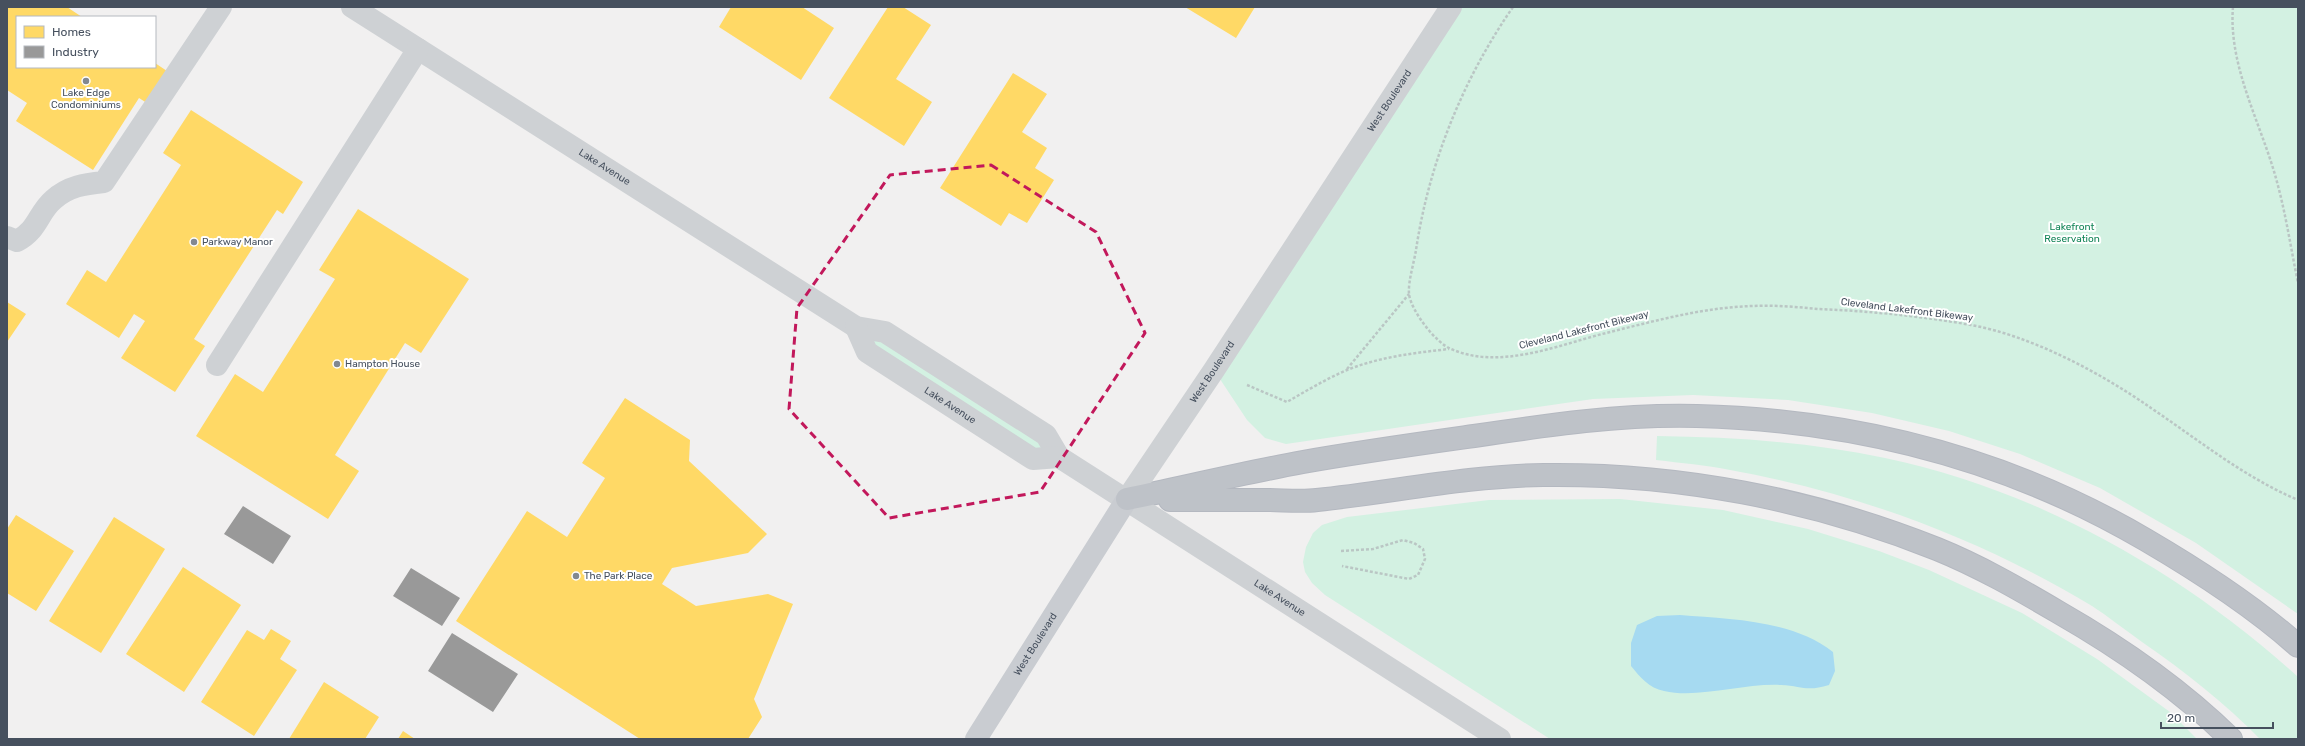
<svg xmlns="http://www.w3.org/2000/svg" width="2305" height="746" viewBox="0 0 2305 746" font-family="Rubik,sans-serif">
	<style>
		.green { fill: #d3f1e2 }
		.water { fill: #a6daf1 }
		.homes { fill: #ffd966 }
		.industry { fill: #999 }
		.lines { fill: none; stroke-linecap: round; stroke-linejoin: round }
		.highway-casing { stroke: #b4b8c0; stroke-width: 24 }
		.path { stroke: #bac6c4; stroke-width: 2.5; stroke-dasharray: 3 2; stroke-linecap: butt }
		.minor { stroke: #ced1d4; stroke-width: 22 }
		.major { stroke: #c9ccd1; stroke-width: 22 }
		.highway { stroke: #bec2c8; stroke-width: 22 }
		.marked { fill: none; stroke: #c2185b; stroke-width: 3; stroke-dasharray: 8 5; stroke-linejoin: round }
		.poi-dot { fill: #828891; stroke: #fff; stroke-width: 1.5 }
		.labels { text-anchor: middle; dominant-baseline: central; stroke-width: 4; stroke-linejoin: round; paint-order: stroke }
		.poi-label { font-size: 10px; fill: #46505e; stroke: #fff; text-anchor: start }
		.street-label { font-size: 10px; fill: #46505e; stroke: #fff }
		.park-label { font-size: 10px; fill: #128457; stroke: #fff }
	</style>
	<rect width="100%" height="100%" fill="#f1f0f0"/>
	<path class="green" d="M1451 7H2298V614L2196 543 2100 488 2020 454 1949 431 1872 413 1788 400 1693 395 1593 399 1286 444 1265 438 1247 420 1214 370Z
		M856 327 885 332 1056 451 1033 459 867 352Z
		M1657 436C1735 437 1809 442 1885 458 2038 490 2184 573 2298 677V739H2260C2225 703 2184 671 2142 642 2125 630 2109 617 2092 606 1981 539 1858 493 1730 470 1706 465 1681 463 1656 460Z
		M1620 499 1723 510 1808 529 1879 551 1929 570 2022 613 2097 659 2170 712 2197 739H1550L1325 595 1312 583 1305 572 1303 562 1306 547 1313 533 1322 525 1347 517 1489 500Z"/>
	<path class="water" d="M1680 615C1730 619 1792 620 1833 652L1835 671 1829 685C1807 692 1802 686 1781 685 1744 683 1698 699 1664 691 1649 688 1640 677 1631 666V643L1637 625 1657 616Z"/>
	<path class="homes" d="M7 7H67L82 17H17V67H155V63L170 73 150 105 139 98 93 170 16 121 27 103 7 90Z
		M731 7H802L834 28 801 80 719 27Z
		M888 7H903L931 25 896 79 932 102 904 146 829 98Z
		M1185 7H1255L1236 38Z
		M1013 73 1047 94 1022 132 1047 148 1035 168 1054 180 1027 223 1009 213 1001 226 940 188Z
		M191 110 303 182 283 214 277 210 194 339 205 346 175 392 121 358 145 321 134 314 119 338 66 304 87 270 106 282 181 165 163 153Z
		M358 209 469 279 421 353 405 343 335 455 359 471 328 519 196 436 235 374 263 392 335 279 319 270Z
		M7 302 26 314 7 342Z
		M625 398 690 440 689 461 767 534 748 553 672 568 662 584 696 606 768 594 793 604 754 699 762 717 748 739H640L456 621 527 511 567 537 605 478 582 463Z
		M16 515 74 551 36 611 7 593V529Z
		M114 517 165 549 101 653 49 621Z
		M183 567 241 605 184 692 126 654Z
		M271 629 291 641 280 659 297 670 254 736 201 702 247 630 264 640Z
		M324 682 379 717 365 739H289Z
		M403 731 415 739H398Z"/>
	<path class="industry" d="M243 506 291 536 273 564 224 534Z
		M411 568 460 598 442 626 393 596Z
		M452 633 518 674 493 712 428 671Z"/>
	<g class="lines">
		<g class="highway-casing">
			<path id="highway" d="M1127 499C1185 487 1244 473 1303 462 1359 452 1417 444 1474 436 1548 425 1622 414 1697 416 1856 420 2008 459 2146 540 2199 571 2252 605 2298 646
				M1170 500C1202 500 1234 500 1266 500 1283 500 1301 502 1317 500 1393 492 1467 476 1543 475 1677 473 1812 499 1937 549 1979 566 2019 589 2058 612 2121 648 2179 688 2231 739"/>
		</g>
		<path class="path" d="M1513 7C1463 79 1429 163 1416 250 1414 263 1408 281 1409 294 1411 311 1436 343 1451 349 1499 370 1556 346 1602 334 1651 322 1703 307 1754 306 1775 305 1797 307 1818 309 1869 311 1921 316 1971 325 2032 336 2101 373 2151 408 2200 441 2244 477 2298 500
			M2233 7C2228 67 2262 125 2277 182 2286 215 2291 249 2298 283
			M1347 369 1409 294
			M1247 385 1287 402C1306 391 1326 379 1347 370 1379 357 1414 353 1449 349
			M1341 551 1373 549 1403 540 1414 543 1423 549 1425 559 1418 575 1409 579 1342 566"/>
		<g class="minor">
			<path id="s1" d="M352 7 856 327 885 332 1046 435 1059 457 1500 739"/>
			<path d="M7 237 17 241C38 230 38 213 53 200 68 186 85 184 104 182L221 7"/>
			<path id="s2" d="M856 327 867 352 1033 459 1059 457"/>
			<path d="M217 365 418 49"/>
			<path id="s3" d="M1127 499 1214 370 1451 7"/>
		</g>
		<path class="major" id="s4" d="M976 739 1127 499"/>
		<use href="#highway" class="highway"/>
	</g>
	<path class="marked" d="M991 165 1096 232 1145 333 1040 492 889 518 789 409 797 308 890 175Z"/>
	<g class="poi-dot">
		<circle cx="86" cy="81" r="4"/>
		<circle cx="194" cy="242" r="4"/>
		<circle cx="337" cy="364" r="4"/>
		<circle cx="576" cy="576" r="4"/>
	</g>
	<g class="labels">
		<g class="poi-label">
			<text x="86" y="93" text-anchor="middle">Lake Edge<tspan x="86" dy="12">Condominiums</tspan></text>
			<text x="202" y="242">Parkway Manor</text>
			<text x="345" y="364">Hampton House</text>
			<text x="584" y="576">The Park Place</text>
		</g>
		<g class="street-label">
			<text stroke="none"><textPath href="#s3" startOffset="477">West Boulevard</textPath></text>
			<text stroke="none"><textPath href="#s1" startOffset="299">Lake Avenue</textPath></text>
			<text transform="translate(1907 310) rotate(7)">Cleveland Lakefront Bikeway</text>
			<text transform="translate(1584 330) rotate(-14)">Cleveland Lakefront Bikeway</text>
			<text stroke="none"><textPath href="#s3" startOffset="153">West Boulevard</textPath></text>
			<text stroke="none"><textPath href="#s2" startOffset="126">Lake Avenue</textPath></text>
			<text stroke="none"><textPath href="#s1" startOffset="1105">Lake Avenue</textPath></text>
			<text stroke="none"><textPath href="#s4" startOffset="112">West Boulevard</textPath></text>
		</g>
		<g class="park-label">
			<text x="2072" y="227">Lakefront<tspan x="2072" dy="12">Reservation</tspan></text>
		</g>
	</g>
	<rect width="2305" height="746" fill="none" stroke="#46505e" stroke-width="16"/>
	<rect x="16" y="16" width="140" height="52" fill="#ffffff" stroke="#b5b9bf"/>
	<rect x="24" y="26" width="20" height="12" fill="#ffd966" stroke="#b5b9bf"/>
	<text x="52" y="36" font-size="12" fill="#46505e">Homes</text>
	<rect x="24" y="46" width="20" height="12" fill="#999999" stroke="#b5b9bf"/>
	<text x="52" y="56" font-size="12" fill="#46505e">Industry</text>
	<path d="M2161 722v6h112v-6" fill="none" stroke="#46505e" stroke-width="2"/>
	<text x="2167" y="722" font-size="12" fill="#46505e" stroke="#ffffff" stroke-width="3" paint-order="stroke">20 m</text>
</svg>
